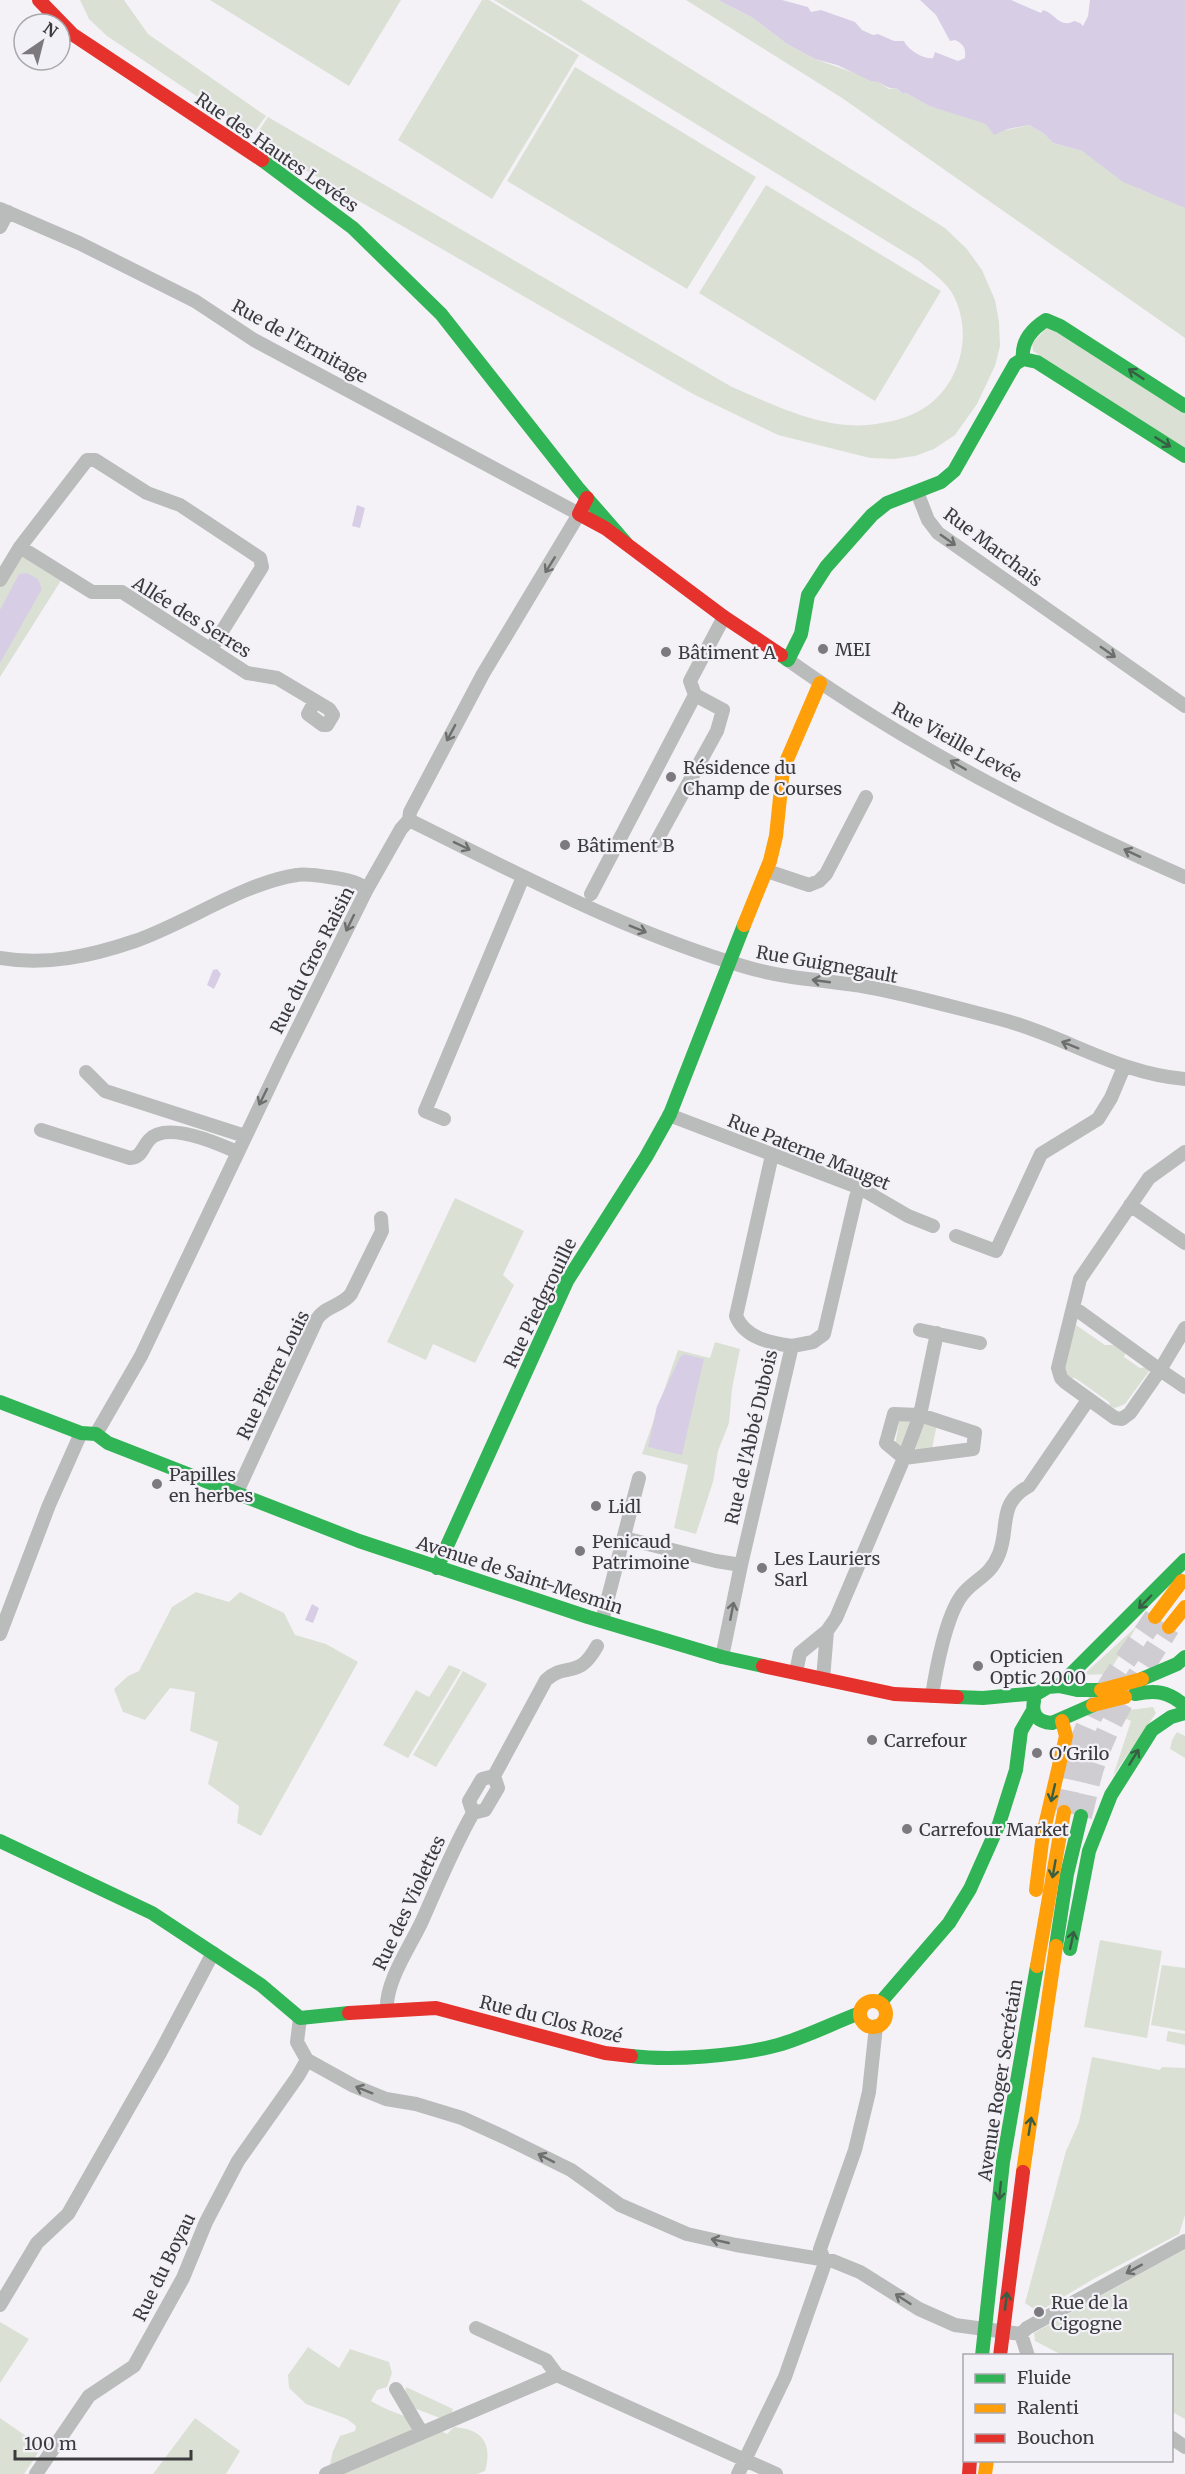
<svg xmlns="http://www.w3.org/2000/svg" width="1185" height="2474" viewBox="0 0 1185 2474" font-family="Merriweather,serif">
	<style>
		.green { fill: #dae1d4 }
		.water { fill: #d7cee6 }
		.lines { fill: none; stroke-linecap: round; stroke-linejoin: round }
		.primary-tunnel { stroke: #cfcdd2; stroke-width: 22; stroke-dasharray: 22 11; stroke-linecap: butt }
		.street { stroke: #babbbb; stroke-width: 14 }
		.fast { stroke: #30b455; stroke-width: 14 }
		.slow { stroke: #ff9f0a; stroke-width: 14 }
		.jam { stroke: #e5322d; stroke-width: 14 }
		.slow-bridge { stroke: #ff9f0a; stroke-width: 14 }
		.oneway { stroke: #385f44 }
		.oneway2 { stroke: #6e6e6f }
		.poi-dot { fill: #7c7a7e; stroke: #f3f1f8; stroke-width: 2 }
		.labels { text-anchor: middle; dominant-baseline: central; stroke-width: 4.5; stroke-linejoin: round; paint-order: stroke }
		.street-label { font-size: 18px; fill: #3b3a3d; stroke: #f3f1f8 }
		.poi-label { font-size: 18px; fill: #3b3a3d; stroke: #f3f1f8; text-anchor: start }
	</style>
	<rect width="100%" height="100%" fill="#f4f2f7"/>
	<path class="green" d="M80 0H124L148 34 266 116 253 134 107 36 89 19Z
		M210 0H401L349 86Z
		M482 0H489L579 55 492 199 398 140Z
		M494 0H581L945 228 966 248 982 270 995 300 999 322 1000 346 995 366 977 404 955 435 934 449 915 456 894 459 870 458 778 435 693 394 300 167 256 135 268 117 732 387C772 404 821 429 867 425 885 423 903 420 919 411 960 389 975 333 952 293 944 280 930 271 919 261Z
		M686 0H718L753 18 787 44 815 59 877 81 889 89 896 88 903 94 906 93 929 106 978 120 1002 131 1029 125 1043 133 1053 143 1082 151 1139 189 1158 195 1185 208V338L842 98Z
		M575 67 756 177 687 289 507 181Z
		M766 185 941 291 875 401 699 293Z
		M1048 327 1185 413V448L1033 351 1032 343Z
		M26 555 62 579 0 677V588L14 563 20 556Z
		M455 1198 524 1231 503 1275 514 1285 475 1363 433 1344 426 1360 387 1342Z
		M1076 1325 1105 1345H1119L1126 1352 1124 1357 1140 1368 1147 1367 1150 1370 1125 1404 1115 1408 1110 1406 1109 1402 1075 1378H1069L1063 1369Z
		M715 1342 740 1349 732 1389 729 1423 718 1451 713 1482 696 1534 674 1528 688 1465 642 1454 678 1350 710 1358Z
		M900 1417 914 1420 902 1447 895 1445Z
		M924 1421 937 1424 932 1449 916 1450 915 1445Z
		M196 1592 229 1602 240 1592 284 1613 295 1635 326 1644 358 1662 261 1836 237 1823 239 1806 208 1784 218 1742 190 1731 195 1692 170 1688 145 1720 123 1712 114 1689 128 1676 139 1671 172 1607Z
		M1137 1626 1108 1674 1083 1675Z
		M449 1665 461 1670 408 1758 383 1745 416 1690 429 1697Z
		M463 1671 487 1684 436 1767 413 1755Z
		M1153 1707 1156 1713 1113 1776 1131 1721 1124 1718 1129 1710Z
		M1177 1732 1185 1736V1758L1170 1749 1172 1740Z
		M1100 1940 1162 1951 1147 2038 1084 2027Z
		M1162 1965 1185 1968V2031L1151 2025Z
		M1168 2031 1185 2034V2045L1166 2041Z
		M1092 2057 1160 2070 1162 2067 1185 2068V2215L1179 2234 1097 2277 1038 2312 1025 2303 1066 2151 1079 2122Z
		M1185 2249V2419L1172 2412V2356L1062 2355 1035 2341 1034 2333Z
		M0 2322 29 2339 0 2383Z
		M308 2347 339 2368 350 2349 389 2362 392 2373 387 2387 377 2390 371 2401C396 2416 423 2420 447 2434L454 2427C482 2429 493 2443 485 2471L477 2474H333L329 2468 333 2451 340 2436 355 2431 356 2426 347 2419 306 2404 289 2388 288 2375Z
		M406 2387 453 2409 448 2421 403 2404Z
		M0 2418 42 2447 24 2474H0Z
		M195 2418 240 2451 226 2474H153Z"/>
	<path class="water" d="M718 0H782L808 7 811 12 821 10 855 22 862 30 873 35 878 34 894 41H904C907 49 924 60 933 58L935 52 958 61 965 58C966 49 964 44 955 40L950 41 936 15 920 0H1011L1041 13 1043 10C1055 13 1060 29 1074 21L1080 23 1083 26 1088 16 1090 0H1185V208L1123 182 1082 151 1053 143 1043 133 1029 125 1008 129 994 135 986 124 929 106 906 93 903 94 896 88C886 90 881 80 871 81L837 65 815 59 787 44 753 18Z
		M357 505 365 508 360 528 352 526Z
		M27 573 38 579 42 589 0 663V610L19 574Z
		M217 969 221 974 214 989 207 985 213 970Z
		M684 1354 704 1359 682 1455 648 1447 657 1406 680 1357Z
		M312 1604 319 1608 313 1623 305 1620Z"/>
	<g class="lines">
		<path class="primary-tunnel" d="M1064 1812C1068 1794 1071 1775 1076 1757 1089 1706 1126 1661 1155 1617
			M1081 1816C1086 1798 1089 1779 1095 1762 1112 1713 1141 1671 1169 1627"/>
		<path class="street" d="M0 209 79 243 195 301 254 340 579 514 483 674 410 812 409 820 401 829 367 889 282 1060 141 1356 96 1434
			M0 227 8 212
			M917 492 928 520 938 533 1185 706
			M20 547 92 592H122L247 673 277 678 329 709 333 715 327 725H323L308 714 315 701
			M0 580 20 547 87 460H95L147 493 180 505 260 558 262 567 211 649
			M788 660C910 747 1048 818 1185 877
			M409 820C519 874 628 933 746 967 786 979 827 980 867 987 912 995 956 1008 1000 1019 1063 1035 1118 1074 1185 1079
			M656 842 717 731 723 710 695 695
			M767 871 809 885 819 881 826 874 866 797
			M591 894 695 695 690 681 724 617
			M0 958C46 966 91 956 135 941 187 923 243 883 297 875 306 873 319 876 329 877 343 879 356 881 367 889
			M86 1072 105 1091 245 1136
			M669 1115 860 1188 908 1216 933 1226
			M444 1119 425 1111 523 877
			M41 1130 130 1158C142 1157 142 1148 149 1140 166 1121 217 1143 237 1152
			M1185 1152 1149 1178 1080 1279 1058 1368 1061 1378 1065 1382 1115 1418 1122 1419 1130 1413 1160 1370 1185 1387
			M1130 1205 1185 1243
			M956 1236 996 1251 1041 1154 1098 1119 1111 1098 1124 1067
			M1073 1307 1160 1370 1185 1328
			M920 1330 980 1343
			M792 1346 813 1342 824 1334 856 1197 860 1188
			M894 1414 920 1415 975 1433 973 1449 904 1458 886 1443Z
			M236 1494 317 1319C325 1306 342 1306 351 1294L382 1231 381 1218
			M624 1538 716 1561 741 1565
			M602 1621 639 1478
			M0 1634 49 1505 81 1433
			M722 1657 741 1565 792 1346C770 1343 745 1338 736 1316L772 1155
			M796 1672 800 1653 827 1631 836 1618 904 1458 920 1415 937 1333
			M823 1679 827 1631
			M932 1696C936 1669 946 1616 962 1595 974 1579 990 1577 999 1554 1010 1526 997 1504 1029 1486L1088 1400
			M494 1776 546 1680C566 1661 578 1681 597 1646
			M473 1813 485 1810 498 1788 494 1776
			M473 1813 469 1801 482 1779 494 1776
			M387 2010C385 1982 410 1947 422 1921 438 1885 453 1848 473 1813
			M300 2018 297 2042 307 2060 354 2086 386 2099 416 2104 462 2118 504 2137 571 2170 620 2205 687 2234 736 2245 833 2261 860 2272 919 2309 955 2325 1021 2334
			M0 2305 37 2243 68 2214 160 2053 213 1953
			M476 2328 546 2360 557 2375
			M1021 2334 1027 2328 1185 2241
			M1021 2334 1028 2356
			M396 2389 422 2433
			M1172 2438 1185 2447
			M36 2474 89 2396 134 2366 183 2278 206 2222 238 2161 298 2076 307 2060
			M326 2474 557 2375 776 2474
			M738 2474 785 2377 825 2263 820 2249 855 2150 869 2092 876 2026"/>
		<path class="fast" d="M262 160 353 228 441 314 578 488 626 543
			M1023 359C1021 342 1032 329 1046 320L1060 326 1185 406
			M1023 359 1037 362 1185 456
			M781 655 788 660 801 634 808 595 826 567 872 515 887 503 941 482 954 471 1015 364 1023 359
			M0 1402 81 1433 96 1434 108 1443 359 1541 588 1617 722 1657 763 1666
			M437 1568 567 1281 646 1157 670 1114 744 925
			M1142 1679 1177 1664 1185 1657
			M1059 1686 1185 1560
			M1135 1694C1156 1690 1168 1691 1185 1706
			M957 1697 983 1698 1038 1693 1048 1687 1059 1686 1077 1690H1101
			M1034 1701C1031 1715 1038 1722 1052 1723L1093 1705
			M0 1841 152 1913 261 1985 300 2018 349 2013
			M1056 1946 1067 1874 1081 1816
			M1070 1949 1089 1851 1111 1795 1152 1730 1171 1717 1185 1713
			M880 2003 949 1923 970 1889 999 1824 1016 1770 1021 1731 1032 1712
			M631 2056C673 2061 737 2056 778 2045 806 2037 833 2023 860 2013
			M982 2356 1003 2162 1037 1966"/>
		<path class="slow" d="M744 925 770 861 776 836 783 769 820 683
			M1155 1617 1182 1581
			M1169 1627 1185 1607
			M1036 1890 1043 1834 1066 1736 1062 1721
			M1037 1966 1064 1812
			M860 2014a13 13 0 1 1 26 0a13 13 0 1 1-26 0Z
			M1023 2172 1056 1946
			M985 2474 987 2460"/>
		<path class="jam" d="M39 0 72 34 262 160
			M587 498 579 514 605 528 724 617 781 655
			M763 1666 894 1694 957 1697
			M349 2013 436 2008 605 2053 631 2056
			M1000 2356 1023 2172
			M969 2474 970 2460"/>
		<path class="slow-bridge" d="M1101 1690 1142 1679
			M1093 1705 1125 1697"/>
	</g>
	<defs><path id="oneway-shaft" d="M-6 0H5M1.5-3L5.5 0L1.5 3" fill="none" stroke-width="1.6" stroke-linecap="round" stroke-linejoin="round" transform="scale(1.5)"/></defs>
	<g class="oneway">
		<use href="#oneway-shaft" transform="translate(1136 374) rotate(-147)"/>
		<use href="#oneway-shaft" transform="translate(1163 442) rotate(32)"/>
		<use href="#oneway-shaft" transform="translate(1145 1602) rotate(134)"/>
		<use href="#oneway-shaft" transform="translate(1134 1757) rotate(-59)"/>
		<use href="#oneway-shaft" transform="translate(1053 1793) rotate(103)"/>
		<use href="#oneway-shaft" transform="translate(1054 1869) rotate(100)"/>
		<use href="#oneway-shaft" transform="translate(1072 1940) rotate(-78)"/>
		<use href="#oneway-shaft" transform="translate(1030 2126) rotate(-81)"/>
		<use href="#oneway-shaft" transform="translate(1000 2191) rotate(96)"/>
		<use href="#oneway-shaft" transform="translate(1006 2301) rotate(-83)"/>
	</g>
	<g class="oneway2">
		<use href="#oneway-shaft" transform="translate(948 540) rotate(35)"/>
		<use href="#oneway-shaft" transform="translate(550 565) rotate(122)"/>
		<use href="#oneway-shaft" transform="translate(1108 652) rotate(35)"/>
		<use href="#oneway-shaft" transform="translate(451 733) rotate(118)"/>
		<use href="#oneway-shaft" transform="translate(958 765) rotate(-150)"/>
		<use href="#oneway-shaft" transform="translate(462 846) rotate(26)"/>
		<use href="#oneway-shaft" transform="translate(1132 853) rotate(-155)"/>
		<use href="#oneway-shaft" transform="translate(350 923) rotate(116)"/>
		<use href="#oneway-shaft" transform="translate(638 929) rotate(22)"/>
		<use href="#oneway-shaft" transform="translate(821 981) rotate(-172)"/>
		<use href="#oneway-shaft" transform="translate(1070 1045) rotate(-158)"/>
		<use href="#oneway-shaft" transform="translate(263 1097) rotate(116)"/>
		<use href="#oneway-shaft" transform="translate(732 1611) rotate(-79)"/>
		<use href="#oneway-shaft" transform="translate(364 2090) rotate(-158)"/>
		<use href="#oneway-shaft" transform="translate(546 2158) rotate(-153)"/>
		<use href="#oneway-shaft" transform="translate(720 2241) rotate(-167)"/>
		<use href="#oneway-shaft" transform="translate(1134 2269) rotate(151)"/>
		<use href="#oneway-shaft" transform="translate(903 2299) rotate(-147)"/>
	</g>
	<g class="poi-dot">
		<circle cx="823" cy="649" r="6"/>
		<circle cx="666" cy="652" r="6"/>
		<circle cx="671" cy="777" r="6"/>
		<circle cx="565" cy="845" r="6"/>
		<circle cx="157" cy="1484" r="6"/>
		<circle cx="596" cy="1506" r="6"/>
		<circle cx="580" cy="1551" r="6"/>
		<circle cx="762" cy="1568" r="6"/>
		<circle cx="978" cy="1666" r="6"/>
		<circle cx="872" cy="1740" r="6"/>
		<circle cx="1037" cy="1753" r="6"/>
		<circle cx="907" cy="1829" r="6"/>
		<circle cx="1039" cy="2312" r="6"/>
	</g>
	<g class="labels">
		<g class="street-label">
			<text transform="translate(277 152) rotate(35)">Rue des Hautes Levées</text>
			<text transform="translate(300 341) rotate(29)">Rue de l'Ermitage</text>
			<text transform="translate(993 547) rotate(37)">Rue Marchais</text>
			<text transform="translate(192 617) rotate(32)">Allée des Serres</text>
			<text transform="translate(957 742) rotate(29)">Rue Vieille Levée</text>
			<text transform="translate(312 960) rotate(-63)">Rue du Gros Raisin</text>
			<text transform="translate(827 964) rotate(10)">Rue Guignegault</text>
			<text transform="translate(809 1152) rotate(22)">Rue Paterne Mauget</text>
			<text transform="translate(540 1303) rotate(-64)">Rue Piedgrouille</text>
			<text transform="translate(273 1375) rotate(-64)">Rue Pierre Louis</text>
			<text transform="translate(751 1437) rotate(-77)">Rue de l'Abbé Dubois</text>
			<text transform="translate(520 1575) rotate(18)">Avenue de Saint-Mesmin</text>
			<text transform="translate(409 1903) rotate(-65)">Rue des Violettes</text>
			<text transform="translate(551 2019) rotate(14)">Rue du Clos Rozé</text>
			<text transform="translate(1000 2080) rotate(-81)">Avenue Roger Secrétain</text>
			<text transform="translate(164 2267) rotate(-64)">Rue du Boyau</text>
		</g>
		<g class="poi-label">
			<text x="835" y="649">MEI</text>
			<text x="678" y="652">Bâtiment A</text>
			<text x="683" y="767">Résidence du<tspan x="683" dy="21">Champ de Courses</tspan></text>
			<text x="577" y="845">Bâtiment B</text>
			<text x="169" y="1474">Papilles<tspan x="169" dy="21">en herbes</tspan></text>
			<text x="608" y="1506">Lidl</text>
			<text x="592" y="1541">Penicaud<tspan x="592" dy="21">Patrimoine</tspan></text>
			<text x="774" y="1558">Les Lauriers<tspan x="774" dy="21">Sarl</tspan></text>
			<text x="990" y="1656">Opticien<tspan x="990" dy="21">Optic 2000</tspan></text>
			<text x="884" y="1740">Carrefour</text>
			<text x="1049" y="1753">O'Grilo</text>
			<text x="919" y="1829">Carrefour Market</text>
			<text x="1051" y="2302">Rue de la<tspan x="1051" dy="21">Cigogne</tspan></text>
		</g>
	</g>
	<rect x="963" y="2354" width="210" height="108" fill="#f3f1f8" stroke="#a9a8ad" stroke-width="1.5"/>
	<rect x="975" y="2374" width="30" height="9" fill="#30b455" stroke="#a9a8ad" stroke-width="1.5"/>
	<text x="1017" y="2384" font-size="18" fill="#3b3a3d">Fluide</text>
	<rect x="975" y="2404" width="30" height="9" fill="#ff9f0a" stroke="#a9a8ad" stroke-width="1.5"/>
	<text x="1017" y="2414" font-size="18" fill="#3b3a3d">Ralenti</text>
	<rect x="975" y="2434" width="30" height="9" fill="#e5322d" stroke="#a9a8ad" stroke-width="1.5"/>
	<text x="1017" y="2444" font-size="18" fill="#3b3a3d">Bouchon</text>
	<g transform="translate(42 42) rotate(35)"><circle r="28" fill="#f3f1f8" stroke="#a9a8ad" stroke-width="1.5"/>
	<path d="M0-4.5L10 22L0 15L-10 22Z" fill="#7c7a7e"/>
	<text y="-9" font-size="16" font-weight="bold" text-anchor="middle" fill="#3b3a3d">N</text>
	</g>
	<path d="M15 2450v9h176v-9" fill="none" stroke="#3b3a3d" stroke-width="3"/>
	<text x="24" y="2450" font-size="18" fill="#3b3a3d" stroke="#f3f1f8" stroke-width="4.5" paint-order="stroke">100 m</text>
</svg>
